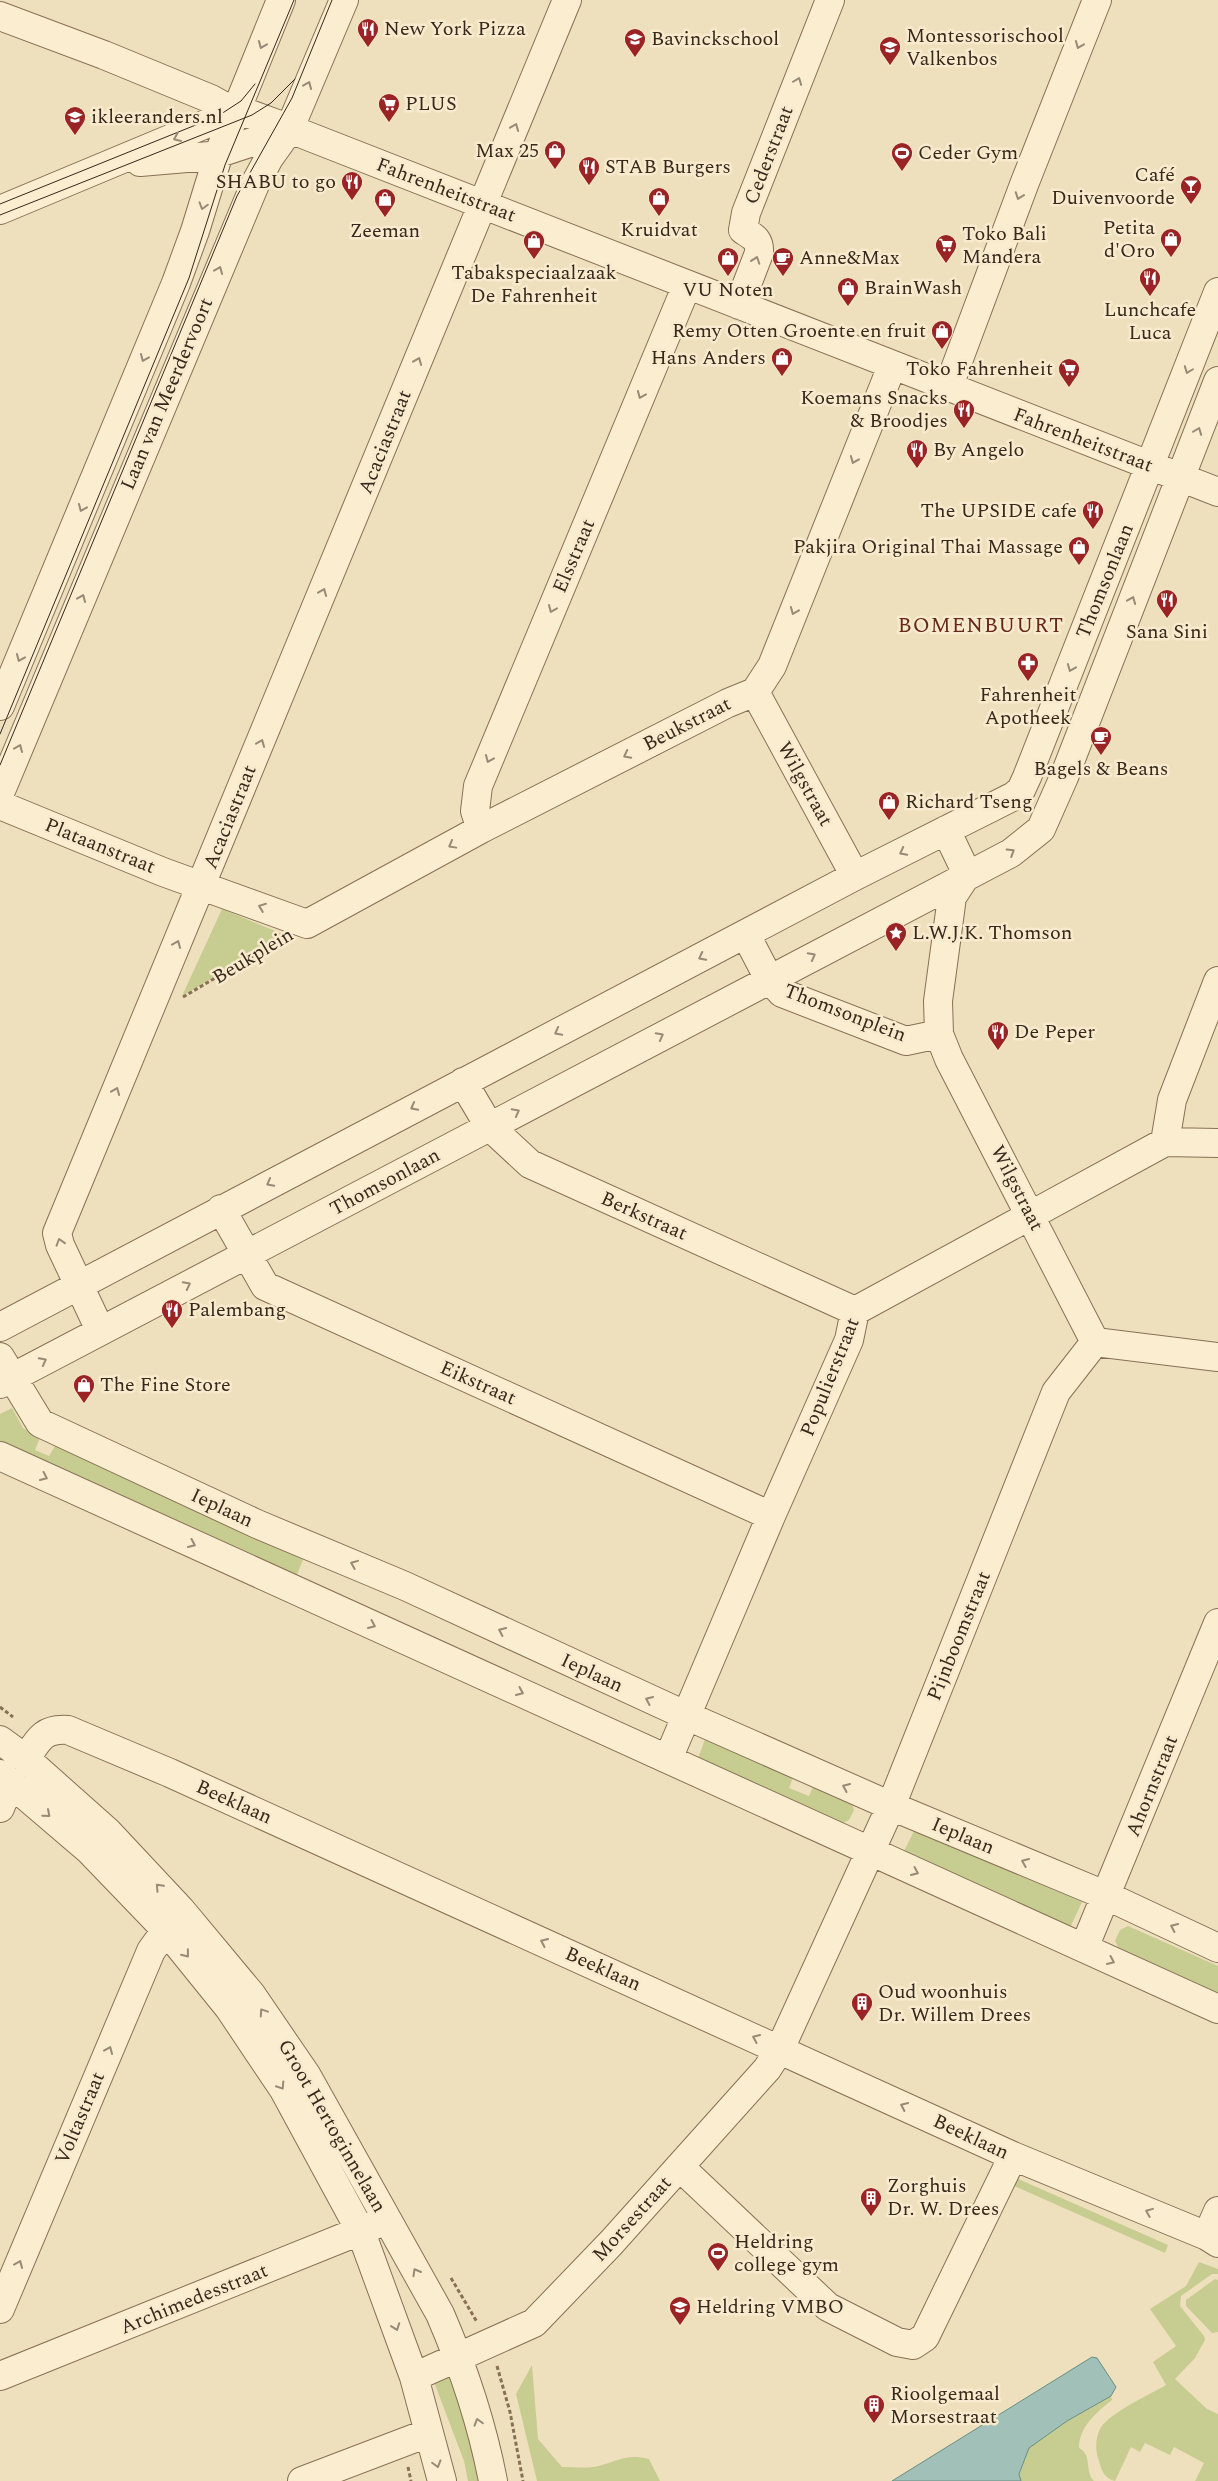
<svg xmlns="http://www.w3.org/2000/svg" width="1218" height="2481" viewBox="0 0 1218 2481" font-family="Spectral,serif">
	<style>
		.green { fill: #c7cd91 }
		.water { fill: #a1c0b7; stroke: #688e84 }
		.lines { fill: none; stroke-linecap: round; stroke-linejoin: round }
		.minor-casing { stroke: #887055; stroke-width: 30 }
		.path { stroke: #887055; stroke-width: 3; stroke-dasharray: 4 2.5; stroke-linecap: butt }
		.minor { stroke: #faedd0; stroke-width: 28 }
		.tram { stroke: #36281b; stroke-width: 1 }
		.oneway { stroke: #988a76 }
		.labels { text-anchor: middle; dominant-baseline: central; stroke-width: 5; stroke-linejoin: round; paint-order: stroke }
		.poi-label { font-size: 20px; fill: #36281b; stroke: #f7eacd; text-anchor: start }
		.street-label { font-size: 20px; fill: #36281b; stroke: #f7eacd }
		.neighbourhood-label { font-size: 21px; letter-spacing: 1px; fill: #652819; stroke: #f7eacd }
	</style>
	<rect width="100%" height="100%" fill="#efe0bd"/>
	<path class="green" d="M222 909 285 935 182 996Z
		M12 1408 23 1428 40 1438 35 1450 49 1456 55 1446 304 1557 295 1580 0 1444V1414Z
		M705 1739 793 1778 789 1788 809 1796 813 1787 852 1803 854 1810 849 1820 839 1825 697 1761Z
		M914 1831 1082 1902 1070 1928 903 1853Z
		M1128 1926 1218 1966V1993L1118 1947 1115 1941 1120 1930Z
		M1016 2178 1168 2245 1165 2253 1012 2185Z
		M1199 2262 1218 2269V2274H1212L1181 2296 1180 2306 1204 2336 1205 2340 1195 2358 1175 2379 1207 2409 1218 2414V2481H1195L1204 2463 1174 2447 1170 2455 1145 2443 1140 2452 1131 2447 1115 2481C1105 2479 1101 2470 1099 2461 1095 2451 1095 2437 1101 2427 1113 2411 1149 2395 1166 2385L1153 2362 1176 2346 1150 2309 1186 2286Z
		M1215 2279 1218 2280V2332L1212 2333 1186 2306V2300Z
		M532 2365 538 2439 562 2467C574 2467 591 2469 602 2465 622 2459 628 2454 649 2459L660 2481H537L516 2394Z
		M454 2374 482 2481H468L464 2461 434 2382Z
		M1111 2396 1112 2400C1096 2413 1079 2427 1079 2448 1093 2455 1084 2471 1094 2481H1021L1019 2475 1029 2448 1067 2421Z"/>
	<path class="water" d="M1092 2357 1097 2358 1116 2387 1111 2396 1067 2421 1029 2448 1019 2474 1021 2481H892Z"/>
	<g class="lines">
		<g class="minor-casing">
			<path id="minor" d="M0 16 104 55 211 99 229 109 247 113 277 124 1218 492
				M140 162 210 156 289 130
				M0 210 237 111
				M739 305 759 253C760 240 754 237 743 230L746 213 830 0
				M948 388 1025 182 1097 0
				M755 692 855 876
				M0 706 176 283 195 231 219 153 281 0
				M0 793 256 182 269 158 289 130 344 0
				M0 805 163 872 307 924 481 829 728 703 755 692 772 666 892 366
				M481 829 475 811 478 786 687 285
				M946 830 967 874
				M967 874 952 897 938 1001 939 1034 949 1059 1095 1342
				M746 935 769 979 782 993 906 1041 939 1034
				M463 1082 489 1126 530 1164 855 1311
				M1165 1142 1172 1100 1218 981
				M221 1209 265 1286 771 1516
				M0 1327 855 876 1014 796 1021 790 1027 777 1218 292
				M100 1330 60 1245 57 1233 567 0
				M1095 1342 1218 1357
				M0 1357 40 1423 257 1524 405 1586 685 1715 891 1806 1107 1896 1218 1948
				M0 1384 1011 853 1041 829 1064 777 1218 381
				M0 1456 1218 2009
				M0 1740 26 1759 108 1832 181 1910 251 1994 307 2076 440 2314C463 2367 482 2424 493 2481
				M26 1759C38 1740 43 1728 68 1730L170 1773 1013 2156 1207 2236 1218 2243
				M668 1759 771 1516 849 1340 855 1311 1165 1142 1218 1143
				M0 1774 89 1850 166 1930 229 2008 284 2090 361 2232 414 2377 442 2481
				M0 1808 11 1782
				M1084 1948 1218 1623
				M680 2167 828 2307 897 2342 913 2345 925 2337 1013 2156
				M1207 2236 1218 2211
				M0 2309 151 1951 166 1930
				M0 2376 377 2224
				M414 2377 534 2323 611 2243 767 2069 780 2049 891 1806 1056 1392 1095 1342
				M302 2481 428 2433"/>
		</g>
		<path class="path" d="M183 997 278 941
			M0 1707 13 1717
			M451 2278 477 2322
			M497 2366 510 2412 523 2481
			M408 2467 411 2481"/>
		<use href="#minor" class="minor"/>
		<path class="tram" d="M0 204 218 116 241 101 255 84
			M0 215 252 115 271 103 295 79
			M0 734 189 278 225 165 294 0
			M0 765 237 196 292 98 332 0"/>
	</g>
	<defs><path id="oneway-chevron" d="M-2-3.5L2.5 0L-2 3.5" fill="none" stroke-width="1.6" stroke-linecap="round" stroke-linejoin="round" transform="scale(1.25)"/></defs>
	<g class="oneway">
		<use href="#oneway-chevron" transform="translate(262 45) rotate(112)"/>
		<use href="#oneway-chevron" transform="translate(1079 45) rotate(112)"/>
		<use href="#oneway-chevron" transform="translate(798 81) rotate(-69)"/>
		<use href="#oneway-chevron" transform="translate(308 85) rotate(-67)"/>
		<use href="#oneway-chevron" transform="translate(515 127) rotate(-68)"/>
		<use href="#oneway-chevron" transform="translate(177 138) rotate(157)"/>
		<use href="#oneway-chevron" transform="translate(1019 196) rotate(110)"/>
		<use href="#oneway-chevron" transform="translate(203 206) rotate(106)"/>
		<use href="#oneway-chevron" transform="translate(756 260) rotate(-71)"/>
		<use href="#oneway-chevron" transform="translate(219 270) rotate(-67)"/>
		<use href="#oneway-chevron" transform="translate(144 358) rotate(113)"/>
		<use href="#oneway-chevron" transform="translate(418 361) rotate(-68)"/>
		<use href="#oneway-chevron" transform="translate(1188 370) rotate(111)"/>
		<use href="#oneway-chevron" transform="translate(641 395) rotate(113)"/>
		<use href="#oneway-chevron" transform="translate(1198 431) rotate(-69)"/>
		<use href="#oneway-chevron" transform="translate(854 460) rotate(112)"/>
		<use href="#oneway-chevron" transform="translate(82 508) rotate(113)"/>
		<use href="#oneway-chevron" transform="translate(323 592) rotate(-68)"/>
		<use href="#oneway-chevron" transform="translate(82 598) rotate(-67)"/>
		<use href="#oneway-chevron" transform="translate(1132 600) rotate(-68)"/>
		<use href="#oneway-chevron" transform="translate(552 609) rotate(113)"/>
		<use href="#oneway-chevron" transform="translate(794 611) rotate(112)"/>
		<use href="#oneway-chevron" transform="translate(20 658) rotate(113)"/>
		<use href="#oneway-chevron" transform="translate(1071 668) rotate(112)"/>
		<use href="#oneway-chevron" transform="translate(261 743) rotate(-68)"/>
		<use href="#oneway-chevron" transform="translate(19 748) rotate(-67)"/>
		<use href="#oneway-chevron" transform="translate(627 755) rotate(153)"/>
		<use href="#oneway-chevron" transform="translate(489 759) rotate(113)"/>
		<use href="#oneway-chevron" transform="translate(452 845) rotate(151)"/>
		<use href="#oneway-chevron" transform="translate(903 852) rotate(153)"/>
		<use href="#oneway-chevron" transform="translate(1011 852) rotate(-32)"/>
		<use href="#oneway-chevron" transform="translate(262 907) rotate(-159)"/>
		<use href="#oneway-chevron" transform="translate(177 944) rotate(-67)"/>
		<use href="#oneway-chevron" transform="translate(812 956) rotate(-28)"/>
		<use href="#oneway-chevron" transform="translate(702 957) rotate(153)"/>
		<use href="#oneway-chevron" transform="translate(558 1032) rotate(152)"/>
		<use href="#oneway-chevron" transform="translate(660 1036) rotate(-28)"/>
		<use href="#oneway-chevron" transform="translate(116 1091) rotate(-68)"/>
		<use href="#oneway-chevron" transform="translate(414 1107) rotate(152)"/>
		<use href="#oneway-chevron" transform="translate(516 1112) rotate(-28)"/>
		<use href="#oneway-chevron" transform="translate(270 1183) rotate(152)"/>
		<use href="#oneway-chevron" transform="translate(60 1242) rotate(-107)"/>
		<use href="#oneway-chevron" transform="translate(187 1285) rotate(-27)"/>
		<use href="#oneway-chevron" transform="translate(43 1361) rotate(-28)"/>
		<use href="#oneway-chevron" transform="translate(44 1477) rotate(25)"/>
		<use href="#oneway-chevron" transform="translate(192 1544) rotate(24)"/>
		<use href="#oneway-chevron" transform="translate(354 1564) rotate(-158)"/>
		<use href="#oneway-chevron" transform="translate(372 1625) rotate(24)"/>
		<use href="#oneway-chevron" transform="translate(502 1631) rotate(-155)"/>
		<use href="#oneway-chevron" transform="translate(520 1692) rotate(24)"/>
		<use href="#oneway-chevron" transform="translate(649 1700) rotate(-156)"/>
		<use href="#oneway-chevron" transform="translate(846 1787) rotate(-156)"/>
		<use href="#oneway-chevron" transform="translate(47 1814) rotate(41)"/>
		<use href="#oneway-chevron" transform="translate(1025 1862) rotate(-157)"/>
		<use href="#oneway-chevron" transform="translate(915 1872) rotate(24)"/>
		<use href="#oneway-chevron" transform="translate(159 1887) rotate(-133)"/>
		<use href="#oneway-chevron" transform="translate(1174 1927) rotate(-155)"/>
		<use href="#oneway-chevron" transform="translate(544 1942) rotate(-156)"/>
		<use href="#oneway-chevron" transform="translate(186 1954) rotate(51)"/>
		<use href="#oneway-chevron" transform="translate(1111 1961) rotate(24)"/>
		<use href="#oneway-chevron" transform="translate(263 2012) rotate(-124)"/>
		<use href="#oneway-chevron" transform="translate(756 2038) rotate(-156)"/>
		<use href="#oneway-chevron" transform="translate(109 2050) rotate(-67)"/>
		<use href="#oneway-chevron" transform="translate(281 2086) rotate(57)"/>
		<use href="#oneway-chevron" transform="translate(904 2106) rotate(-155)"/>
		<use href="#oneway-chevron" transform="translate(1149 2212) rotate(-158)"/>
		<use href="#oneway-chevron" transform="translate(19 2264) rotate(-67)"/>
		<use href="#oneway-chevron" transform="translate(416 2272) rotate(-120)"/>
		<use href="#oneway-chevron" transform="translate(396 2327) rotate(70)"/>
		<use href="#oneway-chevron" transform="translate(478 2422) rotate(-106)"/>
		<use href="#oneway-chevron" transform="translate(437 2464) rotate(74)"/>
	</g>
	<defs>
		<g id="restaurant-pin" transform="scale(1.125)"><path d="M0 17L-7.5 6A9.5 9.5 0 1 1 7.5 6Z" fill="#992325" stroke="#f7eacd"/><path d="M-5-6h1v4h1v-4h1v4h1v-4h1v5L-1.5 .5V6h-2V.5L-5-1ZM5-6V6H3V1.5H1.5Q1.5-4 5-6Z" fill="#fff"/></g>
		<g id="school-pin" transform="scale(1.125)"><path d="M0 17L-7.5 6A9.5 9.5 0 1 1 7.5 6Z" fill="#992325" stroke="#f7eacd"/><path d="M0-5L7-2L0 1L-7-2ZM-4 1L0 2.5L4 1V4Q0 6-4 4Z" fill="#fff"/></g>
		<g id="supermarket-pin" transform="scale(1.125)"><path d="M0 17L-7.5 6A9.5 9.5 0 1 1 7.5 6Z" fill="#992325" stroke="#f7eacd"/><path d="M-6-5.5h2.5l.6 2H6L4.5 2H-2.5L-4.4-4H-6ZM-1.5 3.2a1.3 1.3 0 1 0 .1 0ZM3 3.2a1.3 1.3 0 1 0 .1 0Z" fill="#fff"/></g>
		<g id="shop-pin" transform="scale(1.125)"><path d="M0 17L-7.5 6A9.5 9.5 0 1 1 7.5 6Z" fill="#992325" stroke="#f7eacd"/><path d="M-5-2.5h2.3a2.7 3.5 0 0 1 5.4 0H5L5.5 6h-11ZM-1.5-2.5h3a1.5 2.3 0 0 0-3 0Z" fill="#fff"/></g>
		<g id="stadium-pin" transform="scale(1.125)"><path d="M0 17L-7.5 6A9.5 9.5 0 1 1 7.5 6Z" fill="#992325" stroke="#f7eacd"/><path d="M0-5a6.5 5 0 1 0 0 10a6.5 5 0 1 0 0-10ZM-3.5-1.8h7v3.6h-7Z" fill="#fff"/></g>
		<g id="bar-pin" transform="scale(1.125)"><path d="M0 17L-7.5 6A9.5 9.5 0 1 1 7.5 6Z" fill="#992325" stroke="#f7eacd"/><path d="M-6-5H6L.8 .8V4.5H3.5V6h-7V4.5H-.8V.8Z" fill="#fff"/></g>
		<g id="cafe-pin" transform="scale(1.125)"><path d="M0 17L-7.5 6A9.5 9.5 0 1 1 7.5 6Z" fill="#992325" stroke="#f7eacd"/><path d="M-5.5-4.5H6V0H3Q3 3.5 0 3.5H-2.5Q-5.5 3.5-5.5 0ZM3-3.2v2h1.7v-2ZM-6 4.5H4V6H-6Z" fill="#fff"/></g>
		<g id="pharmacy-pin" transform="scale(1.125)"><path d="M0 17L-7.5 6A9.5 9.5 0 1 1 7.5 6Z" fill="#992325" stroke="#f7eacd"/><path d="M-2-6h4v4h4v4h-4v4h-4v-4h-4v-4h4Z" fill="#fff"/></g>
		<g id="sight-pin" transform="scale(1.125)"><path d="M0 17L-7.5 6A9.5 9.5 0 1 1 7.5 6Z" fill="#992325" stroke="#f7eacd"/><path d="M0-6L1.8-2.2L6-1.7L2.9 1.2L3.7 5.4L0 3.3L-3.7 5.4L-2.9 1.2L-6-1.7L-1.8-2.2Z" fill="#fff"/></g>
		<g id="building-pin" transform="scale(1.125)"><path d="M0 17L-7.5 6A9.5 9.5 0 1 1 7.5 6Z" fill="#992325" stroke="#f7eacd"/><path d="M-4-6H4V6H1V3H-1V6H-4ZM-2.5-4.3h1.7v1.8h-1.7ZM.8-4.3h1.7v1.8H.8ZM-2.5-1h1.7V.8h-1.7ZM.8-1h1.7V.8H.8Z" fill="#fff"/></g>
	</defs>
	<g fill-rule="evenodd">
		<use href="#restaurant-pin" x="368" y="29"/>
		<use href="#school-pin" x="635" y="39"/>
		<use href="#school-pin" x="890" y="47"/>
		<use href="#supermarket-pin" x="389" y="104"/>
		<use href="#school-pin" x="75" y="117"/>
		<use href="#shop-pin" x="555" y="151"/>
		<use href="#stadium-pin" x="902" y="153"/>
		<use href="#restaurant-pin" x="589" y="167"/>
		<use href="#restaurant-pin" x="352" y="182"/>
		<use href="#bar-pin" x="1191" y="186"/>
		<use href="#shop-pin" x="659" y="198"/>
		<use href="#shop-pin" x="385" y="199"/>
		<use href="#shop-pin" x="1171" y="239"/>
		<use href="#shop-pin" x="534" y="241"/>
		<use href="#supermarket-pin" x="946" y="245"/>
		<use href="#shop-pin" x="728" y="258"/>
		<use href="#cafe-pin" x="783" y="258"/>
		<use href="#restaurant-pin" x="1150" y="278"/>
		<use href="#shop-pin" x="848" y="288"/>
		<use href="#shop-pin" x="942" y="331"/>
		<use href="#shop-pin" x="782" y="358"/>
		<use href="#supermarket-pin" x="1069" y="369"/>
		<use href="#restaurant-pin" x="964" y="410"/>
		<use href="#restaurant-pin" x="917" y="450"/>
		<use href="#restaurant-pin" x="1093" y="511"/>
		<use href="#shop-pin" x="1079" y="547"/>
		<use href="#restaurant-pin" x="1167" y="600"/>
		<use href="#pharmacy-pin" x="1028" y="663"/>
		<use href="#cafe-pin" x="1101" y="737"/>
		<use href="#shop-pin" x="889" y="802"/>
		<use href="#sight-pin" x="896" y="933"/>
		<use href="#restaurant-pin" x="998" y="1032"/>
		<use href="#restaurant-pin" x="172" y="1310"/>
		<use href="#shop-pin" x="84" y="1385"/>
		<use href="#building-pin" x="862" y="2003"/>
		<use href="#building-pin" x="871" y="2198"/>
		<use href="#stadium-pin" x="718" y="2253"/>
		<use href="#school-pin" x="680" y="2307"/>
		<use href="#building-pin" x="874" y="2405"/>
	</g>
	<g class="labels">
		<g class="poi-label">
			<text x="384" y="29">New York Pizza</text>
			<text x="906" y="36">Montessorischool<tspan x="906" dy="23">Valkenbos</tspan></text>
			<text x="651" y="39">Bavinckschool</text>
			<text x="405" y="104">PLUS</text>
			<text x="91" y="117">ikleeranders.nl</text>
			<text x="539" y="151" text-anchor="end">Max 25</text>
			<text x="918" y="153">Ceder Gym</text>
			<text x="605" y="167">STAB Burgers</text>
			<text x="1175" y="175" text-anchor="end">Café<tspan x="1175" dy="23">Duivenvoorde</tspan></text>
			<text x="336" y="182" text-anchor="end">SHABU to go</text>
			<text x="1155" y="228" text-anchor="end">Petita<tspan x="1155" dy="23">d'Oro</tspan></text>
			<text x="659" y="230" text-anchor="middle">Kruidvat</text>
			<text x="385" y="231" text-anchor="middle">Zeeman</text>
			<text x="962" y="234">Toko Bali<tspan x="962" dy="23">Mandera</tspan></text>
			<text x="799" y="258">Anne&amp;Max</text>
			<text x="534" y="273" text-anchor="middle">Tabakspeciaalzaak<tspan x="534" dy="23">De Fahrenheit</tspan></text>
			<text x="864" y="288">BrainWash</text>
			<text x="728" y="290" text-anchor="middle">VU Noten</text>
			<text x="1150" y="310" text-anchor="middle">Lunchcafe<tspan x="1150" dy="23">Luca</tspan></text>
			<text x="926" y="331" text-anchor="end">Remy Otten Groente en fruit</text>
			<text x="766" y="358" text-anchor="end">Hans Anders</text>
			<text x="1053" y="369" text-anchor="end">Toko Fahrenheit</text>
			<text x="948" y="398" text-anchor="end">Koemans Snacks<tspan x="948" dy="23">&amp; Broodjes</tspan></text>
			<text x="933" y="450">By Angelo</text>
			<text x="1077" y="511" text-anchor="end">The UPSIDE cafe</text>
			<text x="1063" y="547" text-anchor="end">Pakjira Original Thai Massage</text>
			<text x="1167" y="632" text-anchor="middle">Sana Sini</text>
			<text x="1028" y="695" text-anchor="middle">Fahrenheit<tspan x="1028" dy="23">Apotheek</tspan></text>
			<text x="1101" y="769" text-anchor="middle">Bagels &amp; Beans</text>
			<text x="905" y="802">Richard Tseng</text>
			<text x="912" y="933">L.W.J.K. Thomson</text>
			<text x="1014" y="1032">De Peper</text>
			<text x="188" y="1310">Palembang</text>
			<text x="100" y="1385">The Fine Store</text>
			<text x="878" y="1992">Oud woonhuis<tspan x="878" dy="23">Dr. Willem Drees</tspan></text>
			<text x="887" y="2186">Zorghuis<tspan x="887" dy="23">Dr. W. Drees</tspan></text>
			<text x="734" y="2242">Heldring<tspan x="734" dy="23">college gym</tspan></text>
			<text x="696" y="2307">Heldring VMBO</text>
			<text x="890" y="2394">Rioolgemaal<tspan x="890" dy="23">Morsestraat</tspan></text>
		</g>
		<g class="street-label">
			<text transform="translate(769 155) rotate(-69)">Cederstraat</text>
			<text transform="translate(446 190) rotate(21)">Fahrenheitstraat</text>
			<text transform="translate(167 394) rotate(-67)">Laan van Meerdervoort</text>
			<text transform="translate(1083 440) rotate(21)">Fahrenheitstraat</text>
			<text transform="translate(385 442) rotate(-68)">Acaciastraat</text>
			<text transform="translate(574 556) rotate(-67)">Elsstraat</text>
			<text transform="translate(1105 581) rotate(-68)">Thomsonlaan</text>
			<text transform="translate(687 724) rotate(-27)">Beukstraat</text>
			<text transform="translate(805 784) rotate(61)">Wilgstraat</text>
			<text transform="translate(230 817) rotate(-68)">Acaciastraat</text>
			<text transform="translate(100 846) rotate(22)">Plataanstraat</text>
			<text transform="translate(253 956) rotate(-31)">Beukplein</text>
			<text transform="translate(845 1013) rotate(21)">Thomsonplein</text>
			<text transform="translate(385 1182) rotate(-28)">Thomsonlaan</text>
			<text transform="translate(1017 1188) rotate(63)">Wilgstraat</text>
			<text transform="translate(644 1216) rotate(24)">Berkstraat</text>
			<text transform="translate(830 1377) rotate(-68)">Populierstraat</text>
			<text transform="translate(478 1383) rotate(24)">Eikstraat</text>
			<text transform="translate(222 1508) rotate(25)">Ieplaan</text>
			<text transform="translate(959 1636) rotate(-68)">Pijnboomstraat</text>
			<text transform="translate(592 1673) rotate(25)">Ieplaan</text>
			<text transform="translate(1152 1786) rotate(-68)">Ahornstraat</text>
			<text transform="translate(234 1802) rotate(24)">Beeklaan</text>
			<text transform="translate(963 1836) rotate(23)">Ieplaan</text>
			<text transform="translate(603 1969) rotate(24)">Beeklaan</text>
			<text transform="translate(80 2118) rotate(-67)">Voltastraat</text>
			<text transform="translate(332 2126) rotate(60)">Groot Hertoginnelaan</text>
			<text transform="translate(971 2137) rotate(25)">Beeklaan</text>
			<text transform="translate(632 2219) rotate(-48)">Morsestraat</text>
			<text transform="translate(194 2299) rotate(-22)">Archimedesstraat</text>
		</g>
		<g class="neighbourhood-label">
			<text x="981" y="626">BOMENBUURT</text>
		</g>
	</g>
</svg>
